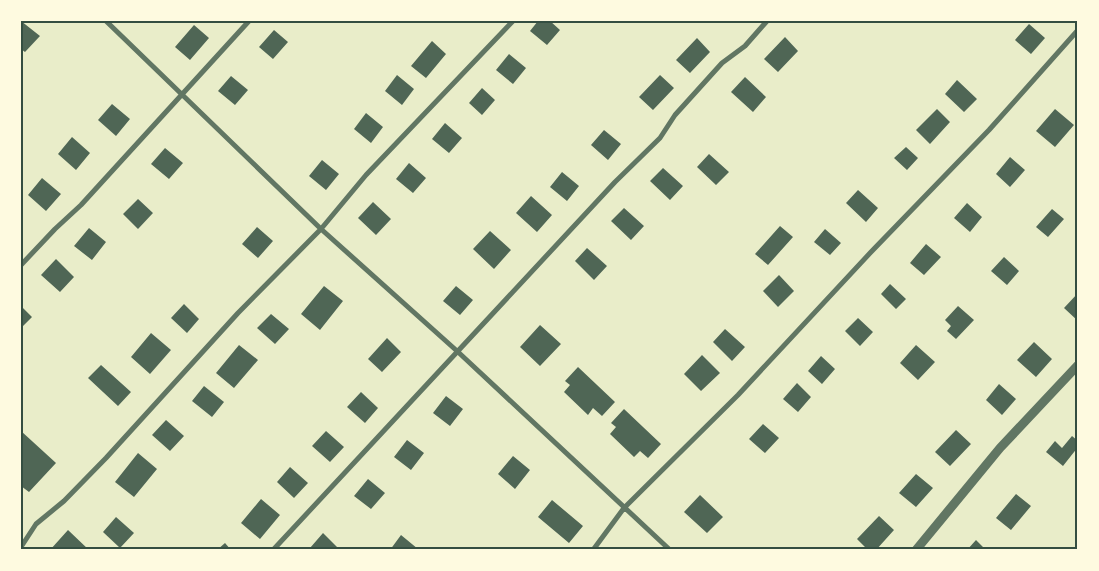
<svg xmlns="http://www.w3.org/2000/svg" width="1099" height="571" viewBox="0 0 1099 571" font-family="Montserrat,sans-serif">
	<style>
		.building { fill: #4f6655 }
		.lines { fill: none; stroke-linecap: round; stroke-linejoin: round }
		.minor { stroke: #617663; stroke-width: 5 }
		.tertiary { stroke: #617663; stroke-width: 9 }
		.neatline { fill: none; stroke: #344e41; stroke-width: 2 }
	</style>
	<rect width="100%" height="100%" fill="#e9edc9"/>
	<path class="building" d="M21 21 40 36 25 52 21 49Z
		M538 21H550L560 30 547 45 530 31Z
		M1029 24 1045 38 1031 54 1015 40Z
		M194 25 209 38 190 60 175 47Z
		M274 30 288 42 273 59 259 47Z
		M785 37 798 51 778 72 764 59Z
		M697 38 710 52 690 73 676 60Z
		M432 41 446 54 426 78 411 66Z
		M509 54 526 68 513 84 496 70Z
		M397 75 414 89 402 105 385 91Z
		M660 75 674 88 653 110 639 97Z
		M231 76 248 90 235 105 218 91Z
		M745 77 766 97 753 112 731 92Z
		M957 80 977 99 964 112 945 94Z
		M482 88 495 100 482 115 469 103Z
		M112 104 130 119 116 136 98 120Z
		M937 109 950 122 930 144 916 130Z
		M1055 109 1074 125 1055 147 1036 131Z
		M366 113 383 127 371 143 354 129Z
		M445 123 462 138 449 153 432 139Z
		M604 130 621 144 608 160 591 145Z
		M72 137 90 153 76 170 58 154Z
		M906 147 918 158 907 170 894 158Z
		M165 148 183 163 169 179 151 164Z
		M709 154 729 172 716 185 697 167Z
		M1010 157 1025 170 1010 187 996 174Z
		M322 160 339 174 326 190 309 176Z
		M409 163 426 178 413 193 396 179Z
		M663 168 683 186 670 200 650 181Z
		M562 172 579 186 567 201 550 187Z
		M42 178 61 194 46 211 28 195Z
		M858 190 878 208 866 222 846 203Z
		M531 196 552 215 537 232 516 213Z
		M138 199 153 213 138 229 123 214Z
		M373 202 391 219 376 235 358 218Z
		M967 203 982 217 970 232 954 218Z
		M624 208 644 226 631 240 611 221Z
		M1052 209 1064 219 1048 237 1036 227Z
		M780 226 793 237 768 265 755 254Z
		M257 227 273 241 258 258 242 244Z
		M89 228 106 242 92 260 74 246Z
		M825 229 841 243 830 255 814 242Z
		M490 231 511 250 494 269 473 249Z
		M926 244 941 257 924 275 910 263Z
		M587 248 607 266 594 280 575 261Z
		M1004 257 1019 271 1007 285 991 271Z
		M56 259 74 277 60 292 41 275Z
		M779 275 794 291 778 307 763 291Z
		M890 284 906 299 896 309 881 294Z
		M324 286 343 301 320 330 301 314Z
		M456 286 473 300 460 315 443 301Z
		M1078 293V321L1064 308Z
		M184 304 199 319 187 333 171 318Z
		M21 306 32 317 21 328Z
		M958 306 974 320 956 339 947 331 951 326 945 320Z
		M271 314 289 329 275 344 257 328Z
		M858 318 873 332 860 346 845 331Z
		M540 325 561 344 540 366 520 347Z
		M725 329 745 347 732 361 713 342Z
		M151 333 171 350 150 374 131 357Z
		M387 338 401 352 382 372 368 359Z
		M1034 342 1052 359 1036 377 1017 360Z
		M239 345 258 360 234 388 216 373Z
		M916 345 935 362 918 380 900 363Z
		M702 355 720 373 701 391 684 374Z
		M821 356 835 369 822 384 808 371Z
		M101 365 131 392 118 406 88 378Z
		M578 367 615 402 602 416 593 408 588 415 564 392 570 385 565 381Z
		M797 383 811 397 798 412 783 399Z
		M999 384 1016 399 1002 415 986 400Z
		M204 386 224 402 212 417 192 401Z
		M361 392 378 408 365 423 347 407Z
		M446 396 463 409 450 426 433 413Z
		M624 409 661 444 648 458 640 451 634 457 610 434 616 427 611 423Z
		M166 420 184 436 170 451 152 435Z
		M763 424 779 438 765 453 749 439Z
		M956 430 971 444 950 466 935 452Z
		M21 431 56 463 29 492 21 486Z
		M326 431 344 447 330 462 312 446Z
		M1072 436 1078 441V447L1063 466 1046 452 1055 441 1062 448Z
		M407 440 424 453 411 470 394 457Z
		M138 453 157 469 134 497 115 482Z
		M513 456 530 470 515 489 498 474Z
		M290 467 308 483 294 498 277 482Z
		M916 474 933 488 916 507 899 493Z
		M368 479 385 493 371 509 354 496Z
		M1016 494 1031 506 1011 530 996 518Z
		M700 495 723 517 707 533 684 512Z
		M261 499 280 515 260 539 241 523Z
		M552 500 583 526 569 543 538 517Z
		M879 516 894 530 876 550H868L857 539Z
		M116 517 134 533 120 548 103 532Z
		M68 530 89 550H50Z
		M323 533 340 550H312L310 548Z
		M401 535 418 549V550H390Z
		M976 540 986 550H967Z
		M225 543 231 550H217Z"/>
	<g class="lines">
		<path class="minor" d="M106 21 321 229 457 351 670 550
			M21 265 55 229 81 205 249 21
			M21 547 36 524 64 501 106 458 238 313 321 229 366 175 513 21
			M273 550 615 182 660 138 675 115 722 63 745 46 767 21
			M593 550 624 508 738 395 871 252 989 130 1078 30"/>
		<path class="tertiary" d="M916 550 1000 448 1078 365"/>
	</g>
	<rect width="1099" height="571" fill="none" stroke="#fefae0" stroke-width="45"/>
	<rect x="22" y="22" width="1054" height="526" class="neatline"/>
</svg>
